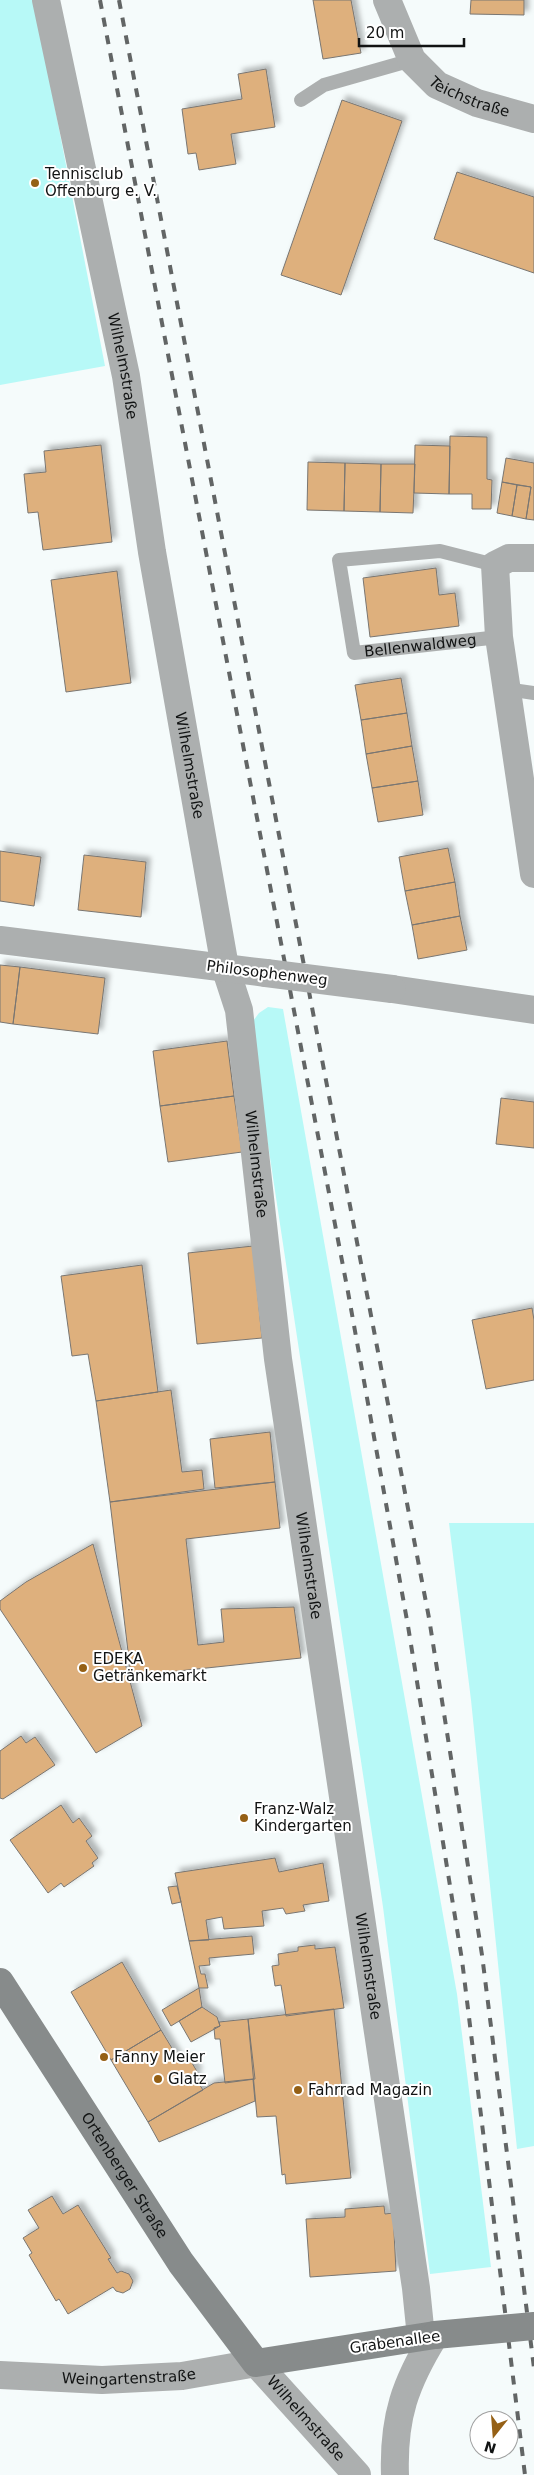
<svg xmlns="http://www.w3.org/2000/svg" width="534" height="2475" viewBox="0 0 534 2475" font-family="'DejaVu Sans',sans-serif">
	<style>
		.green { fill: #b7f9f7 }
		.building { fill: #deb07d; stroke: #797672; filter: url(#shadow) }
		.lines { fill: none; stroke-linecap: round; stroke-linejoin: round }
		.service { stroke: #acafaf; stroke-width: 14 }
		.minor { stroke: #acafaf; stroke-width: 28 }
		.tertiary { stroke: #acafaf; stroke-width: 28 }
		.secondary { stroke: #878b8b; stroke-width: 28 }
		.rail { stroke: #626565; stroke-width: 4; stroke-dasharray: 9 9; stroke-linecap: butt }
		.minor-bridge { stroke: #acafaf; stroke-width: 28 }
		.secondary-bridge { stroke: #878b8b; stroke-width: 28 }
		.poi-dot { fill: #956015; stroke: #fff; stroke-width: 2 }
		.labels { text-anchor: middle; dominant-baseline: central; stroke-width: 4; stroke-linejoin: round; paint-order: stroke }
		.street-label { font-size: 15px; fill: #111313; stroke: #fff }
		.poi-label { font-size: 15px; fill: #111313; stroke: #fff; text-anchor: start }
	</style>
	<defs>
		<filter id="shadow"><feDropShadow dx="4.5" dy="-4.5" stdDeviation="2.5" flood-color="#0004"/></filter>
	</defs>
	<rect width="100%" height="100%" fill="#f5fbfb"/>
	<path class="green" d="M0 0H34L105 366 0 385Z
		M268 1007 283 1009 457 1994 491 2267 430 2274 383 1907 250 1025 259 1013Z
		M449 1523H534V2146L517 2149 471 1700Z"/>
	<path class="building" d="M313 0H351L361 53 323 59Z
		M471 0H524V15L470 14Z
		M266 69 275 127 231 134 236 164 199 170 196 153 188 154 182 109 242 99 238 74Z
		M342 100 402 121 341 295 281 275Z
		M457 172 534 197V273L434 239Z
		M450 436 487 437V479L492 480 491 509H472V494H449Z
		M101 445 112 542 43 550 38 512 28 513 24 474 46 472 44 451Z
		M415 445 450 446 449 494 414 493Z
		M506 458 534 463V520L526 519 531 487 502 482Z
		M308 462 345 463 344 511 307 510Z
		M345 463 381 464 380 512 344 511Z
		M381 464H415L413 513 380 512Z
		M502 482 517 485 512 516 497 513Z
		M517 485 531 487 526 519 512 516Z
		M436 568 439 595 455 593 459 626 370 637 363 578Z
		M117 571 131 683 66 692 51 580Z
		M401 678 407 713 361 720 355 685Z
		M407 713 412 746 366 754 361 720Z
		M412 746 418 781 372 788 366 754Z
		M418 781 423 815 378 822 372 788Z
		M448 848 455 882 405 891 399 857Z
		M0 851 41 857 34 906 0 901Z
		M84 855 146 862 141 917 78 910Z
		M455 882 460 916 412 925 405 891Z
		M460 916 467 950 418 959 412 925Z
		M0 965 20 967 13 1024 0 1022Z
		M20 967 105 978 98 1034 13 1024Z
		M227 1041 234 1096 160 1106 153 1051Z
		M234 1096 242 1152 168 1162 160 1106Z
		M501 1098 534 1102V1148L496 1144Z
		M253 1246 262 1338 197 1344 188 1253Z
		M142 1265 158 1392 96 1401 88 1354 72 1356 61 1276Z
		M532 1308 534 1320V1380L486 1389 472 1320Z
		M171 1390 182 1472 202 1470 204 1489 110 1502 96 1401Z
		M270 1432 275 1482 215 1488 210 1439Z
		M275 1482 280 1528 186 1539 198 1645 224 1642 221 1609 294 1607 301 1658 131 1676 110 1502Z
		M93 1544 142 1726 96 1753 0 1609V1601L26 1582Z
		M21 1736 26 1743 35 1737 55 1765 3 1799 0 1798V1751Z
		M61 1805 73 1823 79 1818 92 1836 86 1841 98 1858 92 1863 94 1866 64 1887 61 1883 48 1893 10 1840Z
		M275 1858 279 1872 323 1863 329 1901 303 1905 305 1911 286 1914 283 1908 262 1911 264 1926 224 1929 222 1917 206 1920 209 1940 189 1941 175 1873Z
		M177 1886 181 1902 172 1904 168 1887Z
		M252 1936 254 1954 209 1958 210 1965 199 1966 201 1974H205L208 1988H199L189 1941Z
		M315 1945V1949L335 1947 344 2008 286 2016 281 1985 275 1986 272 1966 279 1965 278 1954 298 1951V1947Z
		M122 1962 161 2030 111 2060 71 1992Z
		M199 1988 202 2007 171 2026 162 2010Z
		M202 2007 217 2017 220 2026 191 2042 179 2021Z
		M334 2009 351 2178 286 2184 285 2174 282 2175 276 2116 257 2117 248 2019Z
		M248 2019 255 2079 225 2083 220 2039H215L214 2028 220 2026 219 2022Z
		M161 2030 181 2063 189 2058 198 2073 194 2076 203 2090 148 2122 111 2060Z
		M253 2079 255 2101 159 2142 148 2122 214 2083Z
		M52 2196 63 2214 78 2205 111 2258 108 2259 117 2273 121 2271 129 2274 133 2281 130 2289 123 2293 116 2291 113 2287 68 2314 59 2299 56 2301 29 2255 32 2253 23 2238 39 2228 28 2210Z
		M384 2206 385 2214 393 2213 396 2271 310 2277 306 2219 345 2217V2209Z"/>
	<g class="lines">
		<g class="service">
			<path d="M301 100 324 85 412 60"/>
			<path id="s1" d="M495 565 440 551 339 560 354 653 499 637"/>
			<path d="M506 689 534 693"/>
		</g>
		<g class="minor">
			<path id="s2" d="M46 0 126 376 152 552 225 967 239 1010 278 1359 416 2288 421 2337"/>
			<path id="s3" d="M387 0 412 60 437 85 477 103 534 119"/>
			<path d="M534 558H509L495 565 499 637 534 874"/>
			<path d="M0 940 266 973"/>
			<path d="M392 989 534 1010"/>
		</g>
		<g class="tertiary">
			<path id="s4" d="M0 2375 102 2380 182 2376 256 2363 357 2475"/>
			<path d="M395 2475C393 2418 405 2383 435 2335"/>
		</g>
		<path class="secondary" id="s5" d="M0 1982 181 2263 256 2363 435 2335"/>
		<path class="rail" d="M100 0 348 1292 408 1626 462 1960 525 2475
			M119 0 429 1618 482 1955 534 2368"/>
		<path class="minor-bridge" d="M266 973 392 989"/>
		<path class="secondary-bridge" d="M435 2335 534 2326"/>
	</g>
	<g class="poi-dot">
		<circle cx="35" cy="183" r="5"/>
		<circle cx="83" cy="1668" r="5"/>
		<circle cx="244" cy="1818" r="5"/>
		<circle cx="104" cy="2057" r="5"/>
		<circle cx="158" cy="2079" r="5"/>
		<circle cx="298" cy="2090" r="5"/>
	</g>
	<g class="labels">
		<g class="street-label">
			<text stroke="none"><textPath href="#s3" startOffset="135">Teichstraße</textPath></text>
			<text stroke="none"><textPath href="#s2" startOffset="374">Wilhelmstraße</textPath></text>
			<text stroke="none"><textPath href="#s1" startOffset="319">Bellenwaldweg</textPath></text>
			<text stroke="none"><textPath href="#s2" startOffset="779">Wilhelmstraße</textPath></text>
			<text transform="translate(267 973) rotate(7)">Philosophenweg</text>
			<text stroke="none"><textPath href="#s2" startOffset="1184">Wilhelmstraße</textPath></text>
			<text stroke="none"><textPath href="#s2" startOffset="1589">Wilhelmstraße</textPath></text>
			<text stroke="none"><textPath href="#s2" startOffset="1994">Wilhelmstraße</textPath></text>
			<text stroke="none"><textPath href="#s5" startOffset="230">Ortenberger Straße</textPath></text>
			<text transform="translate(395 2342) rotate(-8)">Grabenallee</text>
			<text stroke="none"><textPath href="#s4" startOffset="129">Weingartenstraße</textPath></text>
			<text stroke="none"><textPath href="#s4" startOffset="332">Wilhelmstraße</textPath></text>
		</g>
		<g class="poi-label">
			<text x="45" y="174">Tennisclub<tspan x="45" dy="17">Offenburg e. V.</tspan></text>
			<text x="93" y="1659">EDEKA<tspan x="93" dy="17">Getränkemarkt</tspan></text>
			<text x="254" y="1809">Franz-Walz<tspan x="254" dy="17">Kindergarten</tspan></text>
			<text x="114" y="2057">Fanny Meier</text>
			<text x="168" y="2079">Glatz</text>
			<text x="308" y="2090">Fahrrad Magazin</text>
		</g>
	</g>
	<g transform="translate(494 2435) rotate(197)"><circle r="24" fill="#ffffff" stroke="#a0a1a1"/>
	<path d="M0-4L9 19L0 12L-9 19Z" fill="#956015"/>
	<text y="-8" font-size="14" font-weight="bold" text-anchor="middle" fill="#111313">N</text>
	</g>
	<path d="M359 38v8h105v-8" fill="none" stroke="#111313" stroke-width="2.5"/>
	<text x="366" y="38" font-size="15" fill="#111313" stroke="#ffffff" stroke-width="4" paint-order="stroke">20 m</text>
</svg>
